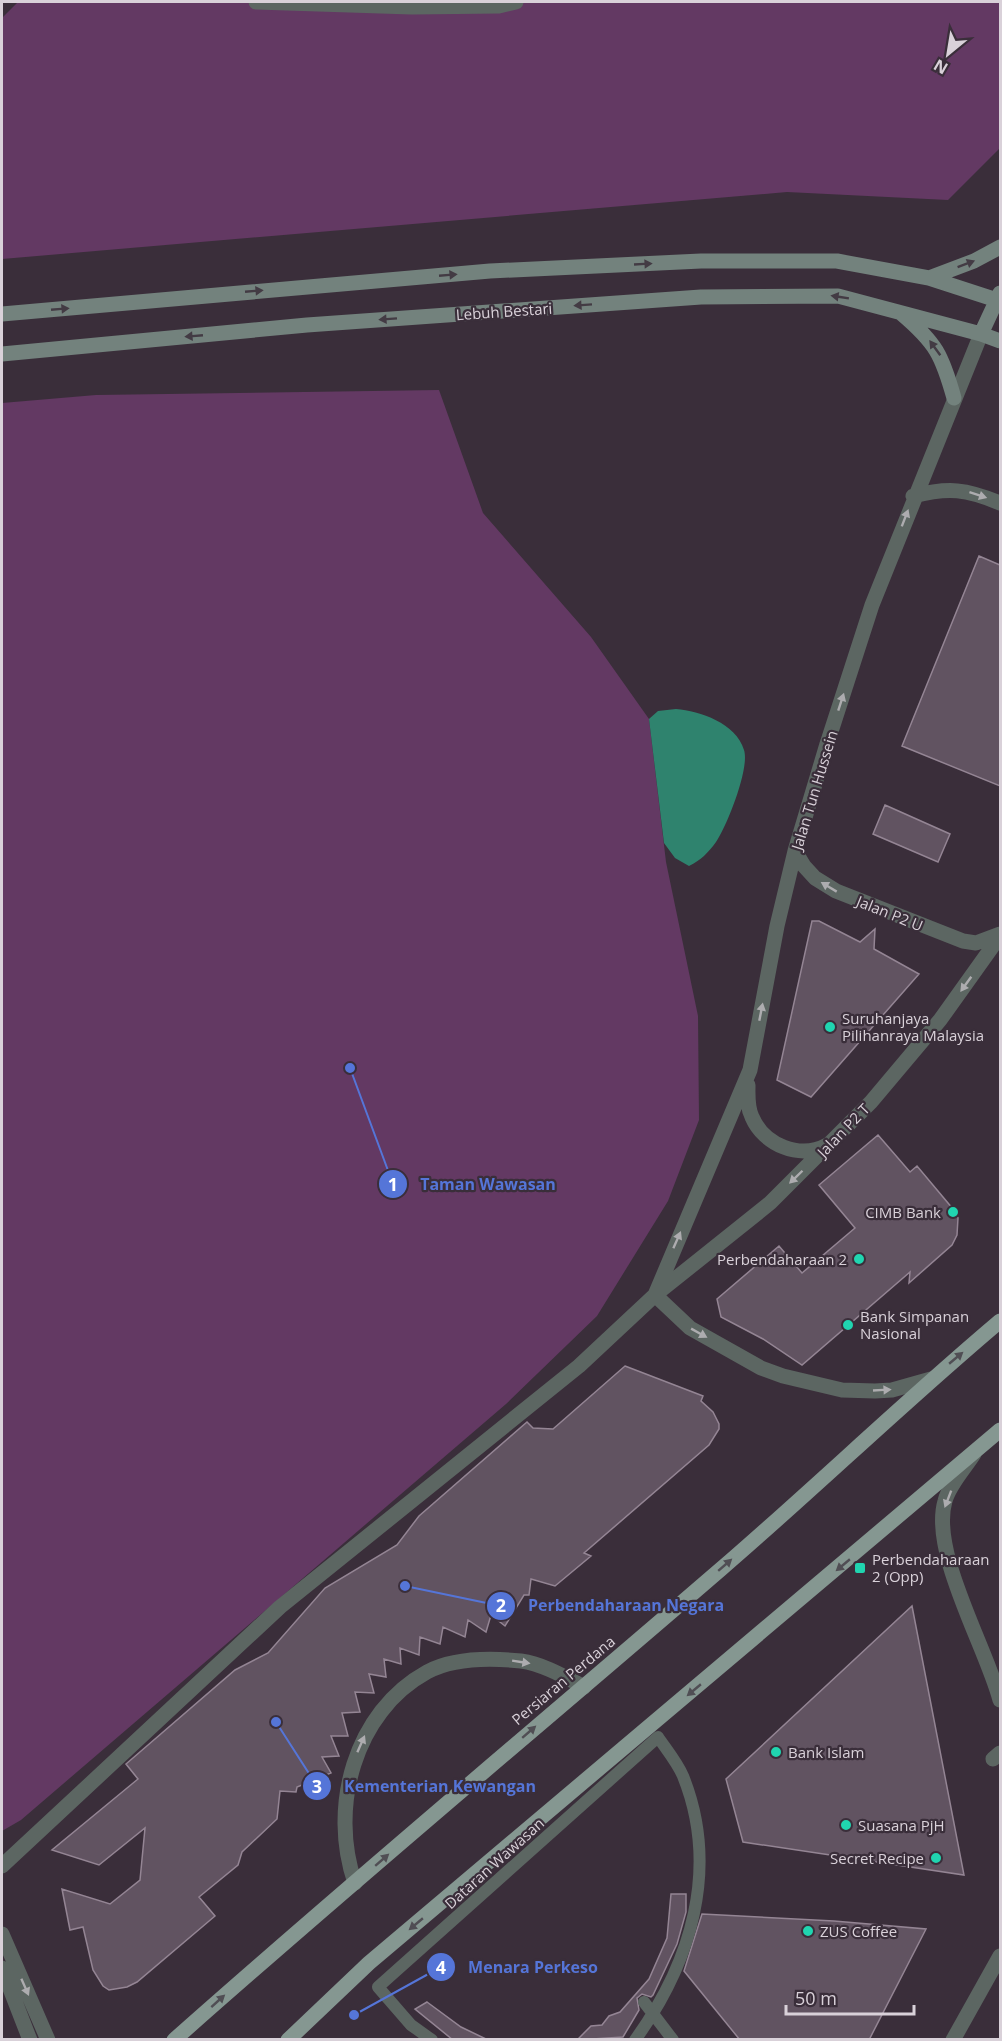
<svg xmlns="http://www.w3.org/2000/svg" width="1002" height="2041" viewBox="0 0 1002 2041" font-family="'Open Sans',sans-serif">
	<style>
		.green { fill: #633963 }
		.water { fill: #2f836e }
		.building { fill: #615361; stroke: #948594; stroke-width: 1.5 }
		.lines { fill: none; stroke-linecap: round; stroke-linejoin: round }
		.pedestrian { stroke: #5c6662; stroke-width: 12 }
		.minor { stroke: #5c6662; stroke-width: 15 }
		.tertiary { stroke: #5c6662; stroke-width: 15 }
		.secondary { stroke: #73827d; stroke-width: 15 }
		.primary { stroke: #859791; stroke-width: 15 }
		.oneway { fill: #433b44 }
		.oneway2 { fill: #adacaf }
		.oneway3 { fill: #504e54 }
		.poi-dot { fill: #20d5b0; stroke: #3a2e3a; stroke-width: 2 }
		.labels { text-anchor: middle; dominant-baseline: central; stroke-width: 4.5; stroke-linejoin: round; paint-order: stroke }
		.street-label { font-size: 15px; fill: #d9d1d9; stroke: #3a2e3a }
		.poi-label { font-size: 15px; fill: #d9d1d9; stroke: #3a2e3a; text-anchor: start }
		.leader { fill: none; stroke: #5575d8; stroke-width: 2 }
		.callout-dot { fill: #5575d8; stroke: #3a2e3a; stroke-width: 2 }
		.mark-label { font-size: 18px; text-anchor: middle; font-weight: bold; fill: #fff }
		.callout-label { font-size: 16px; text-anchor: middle; font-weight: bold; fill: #5575d8; stroke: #3a2e3a; stroke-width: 4.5; stroke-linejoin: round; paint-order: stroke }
	</style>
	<rect width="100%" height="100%" fill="#3a2e3a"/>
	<path class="green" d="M18 2H1000V148L948 200 787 192 2 259V18Z
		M439 390 483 513 591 637 649 719 666 862 698 1016 699 1120 668 1201 597 1316 506 1404 21 1820 2 1831V403L96 395Z"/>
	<path class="water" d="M676 709C700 711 736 723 744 750 750 768 727 826 716 842 708 853 701 860 689 866L675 858 664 843 649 719 658 711Z"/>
	<path class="building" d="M979 556 1000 565V786L902 746Z
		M885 805 950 834 938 862 873 834Z
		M812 921H819L860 942 875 929 874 949 919 974 811 1097 777 1080Z
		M878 1135 910 1172 917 1166 953 1209 958 1218 957 1235 952 1245 909 1283 910 1272 802 1365 763 1339 721 1317 717 1299 779 1246 802 1273 855 1228 819 1185Z
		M625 1366 703 1396 701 1401 713 1412 719 1424V1429L709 1445 584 1553 591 1556 555 1586 531 1579 529 1595H524L505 1626 491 1615 486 1632 468 1620 465 1637 443 1627 440 1644 420 1637 419 1655 400 1648 401 1664 384 1659 386 1677 369 1674 374 1693 355 1692 360 1712 342 1713 348 1736H331L339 1756 322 1757 331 1773 297 1787 296 1792 280 1791 277 1819 242 1852 238 1865 199 1897 215 1916 137 1982 127 1987 109 1990 103 1986 93 1970 83 1927 70 1930 62 1889 110 1904 140 1880 145 1828 99 1865 52 1850 138 1779 126 1764 235 1670 268 1653 325 1588 397 1545 419 1516 527 1422 533 1428 553 1429Z
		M912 1606 964 1875 743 1842 726 1779Z
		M671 1894H686V1912L677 1944 653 1995 651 1997 642 1994 637 1998 639 2010 623 2037 577 2040 591 2026 602 2025 609 2016 620 2012 649 1979 667 1938Z
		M702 1914 834 1921 926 1929 869 2040H740L684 1971Z
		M427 2002 461 2027 488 2040H453L415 2009Z"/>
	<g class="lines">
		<path class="pedestrian" d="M644 2002 673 2040
			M432 2040 411 2025 378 1987 658 1737C666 1749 677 1762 683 1776 720 1868 691 1963 635 2040"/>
		<path class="minor" d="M256 2 412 7 499 6 516 2
			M913 496C949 487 966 489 1000 503
			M795 851 804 866 815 878 836 891 963 941 976 943 1000 934
			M748 1085C748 1096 747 1107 752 1117 764 1145 800 1160 827 1145
			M655 1295 750 1070 777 926 795 851 827 744 872 605 981 334
			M655 1295 690 1328 761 1368 783 1376 842 1390 875 1391 892 1390 931 1379
			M974 1454C965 1468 949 1485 945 1501 930 1552 986 1647 1000 1700
			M993 1759 1000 1753
			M2 1866 280 1607 579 1366 655 1295 770 1203 871 1102 940 1020 1000 936
			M355 1883C329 1808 354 1712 427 1672 453 1658 492 1658 521 1661 543 1664 565 1677 584 1687
			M2 1934 48 2040
			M2 1968 30 2040"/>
		<path class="tertiary" d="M953 2040 1000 1956"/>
		<path class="secondary" d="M929 278 974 261 1000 247
			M2 314 490 271 701 261H837L929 278 1000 301
			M902 314C936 343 942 355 954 398
			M981 334 1000 293
			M2 354 307 325 701 297 838 296 981 334 1000 341"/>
		<path class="primary" d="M174 2040C354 1880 539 1726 721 1569 815 1488 905 1401 1000 1321
			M288 2040 369 1963 1000 1430"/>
	</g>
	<defs><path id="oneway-solid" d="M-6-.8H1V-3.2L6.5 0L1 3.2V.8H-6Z" transform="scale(1.5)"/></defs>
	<g class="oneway">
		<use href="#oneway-solid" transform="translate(643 264) rotate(-3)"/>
		<use href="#oneway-solid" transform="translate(966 264) rotate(-21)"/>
		<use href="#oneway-solid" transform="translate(448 275) rotate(-5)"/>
		<use href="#oneway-solid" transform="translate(254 291) rotate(-5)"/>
		<use href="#oneway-solid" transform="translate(840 297) rotate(-171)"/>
		<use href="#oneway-solid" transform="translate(583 305) rotate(176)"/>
		<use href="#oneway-solid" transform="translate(60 309) rotate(-5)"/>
		<use href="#oneway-solid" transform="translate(388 319) rotate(176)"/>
		<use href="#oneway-solid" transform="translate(194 336) rotate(175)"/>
		<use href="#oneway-solid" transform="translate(935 348) rotate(-126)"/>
	</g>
	<g class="oneway2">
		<use href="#oneway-solid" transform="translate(978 495) rotate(18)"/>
		<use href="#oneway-solid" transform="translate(905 518) rotate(-69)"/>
		<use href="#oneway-solid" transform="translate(841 702) rotate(-72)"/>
		<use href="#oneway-solid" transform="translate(829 887) rotate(-149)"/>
		<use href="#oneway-solid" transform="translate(966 984) rotate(126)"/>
		<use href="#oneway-solid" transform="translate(761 1012) rotate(-79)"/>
		<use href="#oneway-solid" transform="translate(796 1177) rotate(136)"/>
		<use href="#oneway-solid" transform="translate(677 1240) rotate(-66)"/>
		<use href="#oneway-solid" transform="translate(699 1333) rotate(29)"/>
		<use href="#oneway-solid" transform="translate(882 1390) rotate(-3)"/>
		<use href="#oneway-solid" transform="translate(948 1499) rotate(111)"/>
		<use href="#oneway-solid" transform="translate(521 1662) rotate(9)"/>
		<use href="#oneway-solid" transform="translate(361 1744) rotate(-66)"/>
		<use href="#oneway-solid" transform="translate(25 1987) rotate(66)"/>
	</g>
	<g class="oneway3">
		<use href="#oneway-solid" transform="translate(956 1358) rotate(-40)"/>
		<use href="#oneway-solid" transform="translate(725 1565) rotate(-41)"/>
		<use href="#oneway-solid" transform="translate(843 1565) rotate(140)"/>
		<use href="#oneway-solid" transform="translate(694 1690) rotate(140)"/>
		<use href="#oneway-solid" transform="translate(529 1732) rotate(-41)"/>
		<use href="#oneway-solid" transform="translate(382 1860) rotate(-41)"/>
		<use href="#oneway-solid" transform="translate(416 1924) rotate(140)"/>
		<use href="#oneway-solid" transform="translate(218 2001) rotate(-42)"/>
	</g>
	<g class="poi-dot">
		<circle cx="830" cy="1027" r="6"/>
		<circle cx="953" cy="1212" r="6"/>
		<circle cx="859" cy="1259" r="6"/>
		<circle cx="848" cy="1325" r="6"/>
		<rect x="854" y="1562" width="12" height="12" rx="3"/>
		<circle cx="776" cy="1752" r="6"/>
		<circle cx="846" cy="1825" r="6"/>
		<circle cx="936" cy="1858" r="6"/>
		<circle cx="808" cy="1931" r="6"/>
	</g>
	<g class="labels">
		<g class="street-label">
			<text transform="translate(504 311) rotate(-4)">Lebuh Bestari</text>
			<text transform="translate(814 790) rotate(-73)">Jalan Tun Hussein</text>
			<text transform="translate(890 913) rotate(22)">Jalan P2 U</text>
			<text transform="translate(843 1130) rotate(-46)">Jalan P2 T</text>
			<text transform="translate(563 1680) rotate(-40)">Persiaran Perdana</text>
			<text transform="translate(494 1863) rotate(-42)">Dataran Wawasan</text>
		</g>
		<g class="poi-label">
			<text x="842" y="1018">Suruhanjaya<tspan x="842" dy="17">Pilihanraya Malaysia</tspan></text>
			<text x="941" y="1212" text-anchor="end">CIMB Bank</text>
			<text x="847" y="1259" text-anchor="end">Perbendaharaan 2</text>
			<text x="860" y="1316">Bank Simpanan<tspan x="860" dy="17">Nasional</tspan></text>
			<text x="872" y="1559">Perbendaharaan<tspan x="872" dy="17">2 (Opp)</tspan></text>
			<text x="788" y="1752">Bank Islam</text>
			<text x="858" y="1825">Suasana PjH</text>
			<text x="924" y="1858" text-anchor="end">Secret Recipe</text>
			<text x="820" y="1931">ZUS Coffee</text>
		</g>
	</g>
	<path class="leader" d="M350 1068L393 1184M405 1586L501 1606M276 1722L317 1786M354 2015L441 1967"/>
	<g class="callout-dot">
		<circle cx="350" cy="1068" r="6"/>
		<circle cx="405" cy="1586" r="6"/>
		<circle cx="276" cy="1722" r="6"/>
		<circle cx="354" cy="2015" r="6"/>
		<circle cx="393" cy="1184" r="15"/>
		<circle cx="501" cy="1606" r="15"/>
		<circle cx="317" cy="1786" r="15"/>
		<circle cx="441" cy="1967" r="15"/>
	</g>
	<g class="mark-label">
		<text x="393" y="1191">1</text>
		<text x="501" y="1612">2</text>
		<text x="317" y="1793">3</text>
		<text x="441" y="1974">4</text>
	</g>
	<g class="callout-label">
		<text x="488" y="1190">Taman Wawasan</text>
		<text x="626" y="1611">Perbendaharaan Negara</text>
		<text x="440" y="1792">Kementerian Kewangan</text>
		<text x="533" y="1973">Menara Perkeso</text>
	</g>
	<rect width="1002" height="2041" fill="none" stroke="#d9d1d9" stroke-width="6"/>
	<g transform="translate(948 54) rotate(210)" stroke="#3a2e3a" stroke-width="4.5" paint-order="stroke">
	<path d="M0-4.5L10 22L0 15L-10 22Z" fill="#d9d1d9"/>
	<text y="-9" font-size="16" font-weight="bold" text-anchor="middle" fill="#d9d1d9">N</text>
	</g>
	<path d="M786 2005v9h128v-9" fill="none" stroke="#d9d1d9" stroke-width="3"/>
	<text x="795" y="2005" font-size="18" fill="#d9d1d9" stroke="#3a2e3a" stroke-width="4.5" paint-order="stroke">50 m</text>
</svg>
